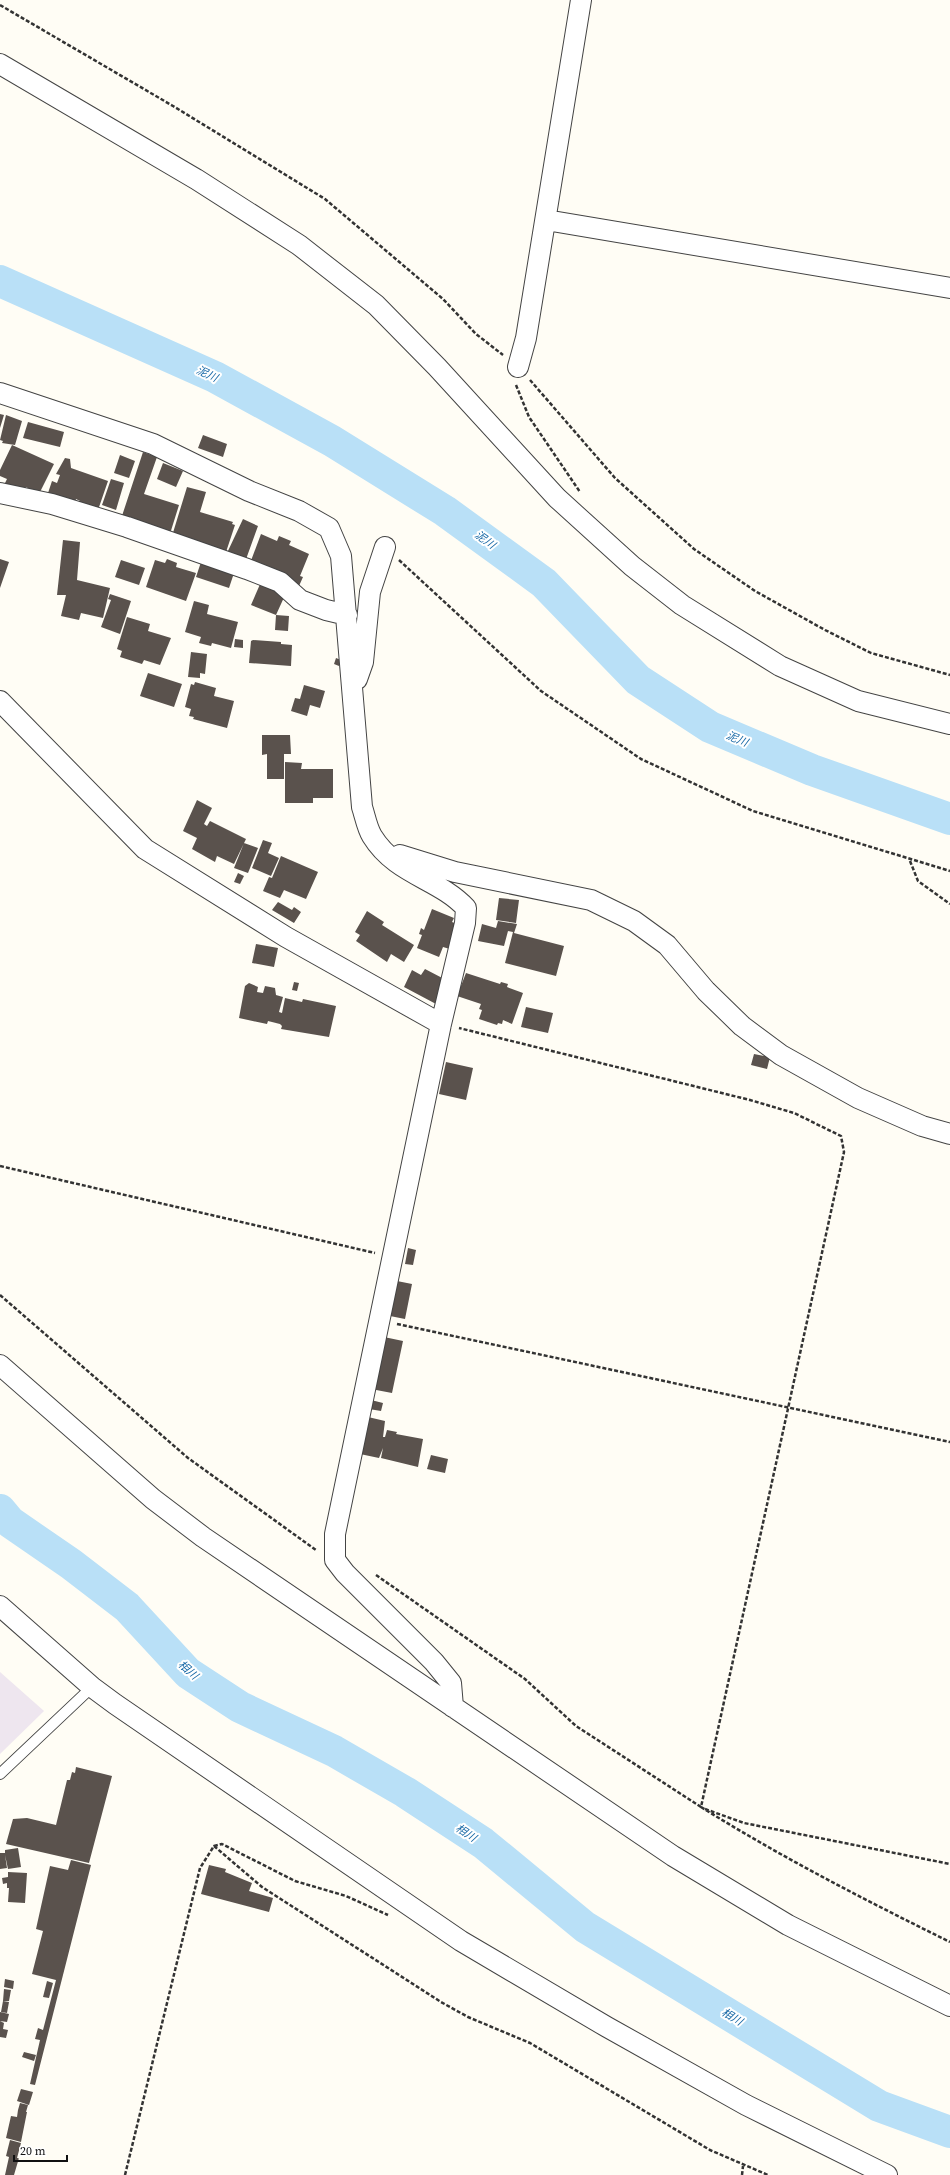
<svg xmlns="http://www.w3.org/2000/svg" width="950" height="2175" viewBox="0 0 950 2175" font-family="'Source Serif 4','Noto Sans JP',serif">
	<style>
		.industrial { fill: #eee6ef }
		.lines { fill: none; stroke-linecap: round; stroke-linejoin: round }
		.river { stroke: #b9e0f7; stroke-width: 32 }
		.building { fill: #5a524d }
		.service-casing { stroke: #444; stroke-width: 12 }
		.minor-casing { stroke: #444; stroke-width: 22 }
		.path { stroke: #333; stroke-width: 2.5; stroke-dasharray: 4 2; stroke-linecap: butt }
		.service { stroke: #fff; stroke-width: 10 }
		.minor { stroke: #fff; stroke-width: 20 }
		.labels { text-anchor: middle; dominant-baseline: central; stroke-width: 4; stroke-linejoin: round; paint-order: stroke }
		.water-label { font-size: 11px; font-style: italic; fill: #1768a6; stroke: #fff }
	</style>
	<rect width="100%" height="100%" fill="#fffdf5"/>
	<path class="industrial" d="M0 1672 44 1711 0 1754Z"/>
	<g class="lines">
		<path class="river" d="M0 281 215 377 332 441 445 511 544 583 638 680 710 727 812 770 950 819
			M0 1510 10 1522 71 1564 127 1607 188 1673 240 1707 334 1751 405 1792 483 1843 585 1927 879 2106 950 2132"/>
	</g>
	<path class="building" d="M0 414 4 415 0 428Z
		M6 415 22 421 15 445 2 443 3 441 0 440Z
		M28 422 64 432 60 447 23 438Z
		M203 435 227 444 223 457 198 448Z
		M12 445 54 464 39 494 26 487 23 493 2 489 7 479 0 476V470Z
		M143 452 157 457 144 494 179 505 169 537 120 522Z
		M120 455 135 461 129 478 114 473Z
		M65 458 70 459 71 468 108 481 98 510 79 503 80 501 76 499 74 507 47 496 52 481 57 483 60 475 56 474Z
		M163 463 183 471 176 487 157 479Z
		M111 479 124 483 116 510 102 505Z
		M187 487 206 492 200 512 233 522 232 524 235 525 225 555 172 536Z
		M243 519 258 526 245 562 227 553Z
		M261 534 277 541 279 536 291 541 289 545 309 554 300 576 303 577 299 586 249 566Z
		M63 540 80 542 77 580 110 588 103 618 81 613 79 620 61 616 66 595H57Z
		M0 559 9 562 0 588Z
		M167 559 177 563 176 567 196 573 186 601 146 587 155 560 165 563Z
		M121 560 145 568 139 585 115 577Z
		M201 562 234 573 229 588 196 577Z
		M261 582 286 593 276 615 251 605Z
		M110 594 131 601 120 634 101 627 111 600 108 599Z
		M194 601 209 605 207 614 238 622 231 648 212 643 211 646 199 643 201 637 185 632Z
		M276 615 289 616 288 631 275 630Z
		M127 617 150 624 148 631 171 638 160 665 144 660 142 664 120 657 122 651 117 649Z
		M235 639 243 640V648L234 647Z
		M253 640 281 642V644L292 645 291 666 249 663 251 641Z
		M191 652 207 654 205 674 200 673V678L188 677Z
		M336 658 341 660 339 666 334 664Z
		M148 673 182 684 174 707 140 696Z
		M195 682 216 688 214 696 234 701 227 728 193 719 194 717 189 716 191 709 185 707 191 684 194 685Z
		M304 685 325 691 320 708 310 705 307 716 291 711 295 698 300 699Z
		M262 735H290L291 754H284V779H267V754L262 755Z
		M285 762 302 763 301 769H333V798H313V803H285Z
		M197 800 212 808 204 824 207 826 210 821 246 839 234 864 217 856 215 862 192 849 197 838 183 831Z
		M263 840 272 843 268 853 279 858 271 876 252 868Z
		M244 843 258 848 248 873 234 868Z
		M281 856 318 872 306 899 284 890 280 898 263 891 269 877 272 878Z
		M238 873 244 876 240 884 234 882Z
		M499 898 519 900 516 923 496 920Z
		M278 902 292 910 294 907 301 912 294 923 272 910Z
		M432 909 454 918 452 922 457 924 453 950 443 947 439 957 417 948 422 935 419 934 421 928 424 930Z
		M367 911 384 922 382 925 414 945 404 962 391 954 387 962 356 941 360 935 355 932Z
		M498 921 517 924 514 933 564 946 556 976 505 963 513 932 508 931 504 946 478 941 482 924 496 928Z
		M256 944 278 948 274 967 252 963Z
		M425 969 448 981 436 1004 404 987 412 970 421 975Z
		M466 973 500 984 501 982 508 984 507 987 523 993 512 1024 503 1020 502 1024 498 1023 497 1025 479 1019 482 1010 479 1009 481 1004 457 996Z
		M294 982 299 983 297 991 292 990Z
		M249 983 258 987 257 992 263 993 265 986 275 988 276 995 283 997 279 1012 282 1013 285 998 302 1002 303 999 336 1006 329 1037 281 1029 282 1026 280 1024 268 1021 267 1024 239 1018 245 986Z
		M526 1007 553 1013 548 1033 521 1027Z
		M754 1054 770 1057 767 1069 751 1065Z
		M446 1062 473 1068 466 1100 439 1094Z
		M408 1248 416 1250 413 1265 405 1264Z
		M397 1281 412 1284 405 1319 390 1316Z
		M384 1337 403 1341 392 1393 371 1389Z
		M371 1400 383 1403 381 1411 369 1409Z
		M368 1417 385 1421 383 1437H385L387 1430 397 1432 396 1434 423 1439 418 1467 381 1458 383 1448 379 1458 360 1454Z
		M431 1455 448 1459 445 1473 427 1469Z
		M76 1767 112 1776 89 1863 6 1844 13 1819 27 1818 56 1825 67 1780H70L72 1772 75 1773Z
		M18 1848 21 1867 8 1869 5 1855 7 1868 0 1869V1853H5V1850Z
		M71 1860 91 1865 35 2085 30 2084 40 2040 35 2039 38 2028 43 2030 56 1980 32 1974 43 1931 36 1929 50 1866 68 1870Z
		M209 1865 226 1869 225 1872 252 1883 249 1891 273 1898 269 1912 201 1894Z
		M8 1872 27 1873 25 1903 8 1902 9 1888H7V1883L3 1884 2 1878 8 1877Z
		M5 1979 14 1981 13 1989 4 1987Z
		M47 1981 53 1983 49 1998 43 1997Z
		M4 1989 11 1990 9 2001H3Z
		M3 2001 9 2002 7 2013 1 2012Z
		M0 2012 9 2014 7 2022 0 2021Z
		M0 2021 4 2023 3 2029 8 2030 6 2038 0 2037Z
		M24 2052 36 2055 34 2061 22 2057Z
		M21 2089 33 2092 29 2105 17 2101Z
		M20 2103 28 2105 26 2112 18 2110Z
		M18 2110 27 2112 21 2142 6 2138 11 2116 17 2117Z
		M10 2140 21 2143 17 2158H19L14 2175H5L9 2157 6 2156Z"/>
	<g class="lines">
		<g class="service-casing">
			<path id="service" d="M0 1774 92 1687"/>
		</g>
		<g class="minor-casing">
			<path id="minor" d="M0 64 196 179 299 245 376 305 437 367 557 498 632 566 682 605 780 666 858 701 950 724
				M546 220 950 288
				M518 367 526 338 581 0
				M0 393 153 444 249 491 299 511 329 528 341 556 362 807C365 816 367 828 372 836 396 875 438 878 466 908L465 923 441 1024 335 1534V1560L345 1573 434 1662 451 1683 453 1707
				M0 493 52 504 127 527 247 569 280 582 300 600 326 610 347 615
				M357 679 363 662 370 592 385 547
				M0 701 145 849 286 937 441 1024
				M394 858 400 855 455 872 591 900 634 921 667 945 706 991 742 1026 781 1055 858 1098 922 1126 950 1134
				M0 1365 153 1499 203 1537 673 1856 788 1925 950 2006
				M0 1606 92 1687 115 1704 461 1941 607 2027 746 2105 887 2175"/>
		</g>
		<path class="path" d="M0 5 173 106 325 199 443 299 476 334 503 355
			M530 380 615 478 694 549 755 591 825 630 871 653 950 675
			M516 385 529 417 580 492
			M399 560 541 691 641 759 753 811 950 871
			M910 861 918 881 950 904
			M0 1166 375 1253
			M0 1295 188 1458 316 1550
			M397 1324 950 1442
			M376 1575 525 1679 576 1726 701 1807 844 1152 841 1136 794 1113 750 1100 459 1028
			M701 1807C781 1857 865 1900 950 1942
			M705 1809 744 1823 950 1864
			M214 1846 262 1887 441 2002 468 2017 530 2043 710 2150 768 2175
			M125 2175 200 1868 214 1846 222 1844 295 1881 346 1896 388 1915
			M742 2175 743 2166"/>
		<use href="#service" class="service"/>
		<use href="#minor" class="minor"/>
	</g>
	<g class="labels">
		<g class="water-label">
			<text transform="translate(207 374) rotate(25)">泥川</text>
			<text transform="translate(485 540) rotate(36)">泥川</text>
			<text transform="translate(737 739) rotate(23)">泥川</text>
			<text transform="translate(188 1670) rotate(41)">相川</text>
			<text transform="translate(466 1833) rotate(33)">相川</text>
			<text transform="translate(732 2017) rotate(31)">相川</text>
		</g>
	</g>
	<path d="M14 2155v6h53v-6" fill="none" stroke="#111111" stroke-width="2"/>
	<text x="20" y="2155" font-size="12" fill="#111111" stroke="#ffffff" stroke-width="3" paint-order="stroke">20 m</text>
</svg>
